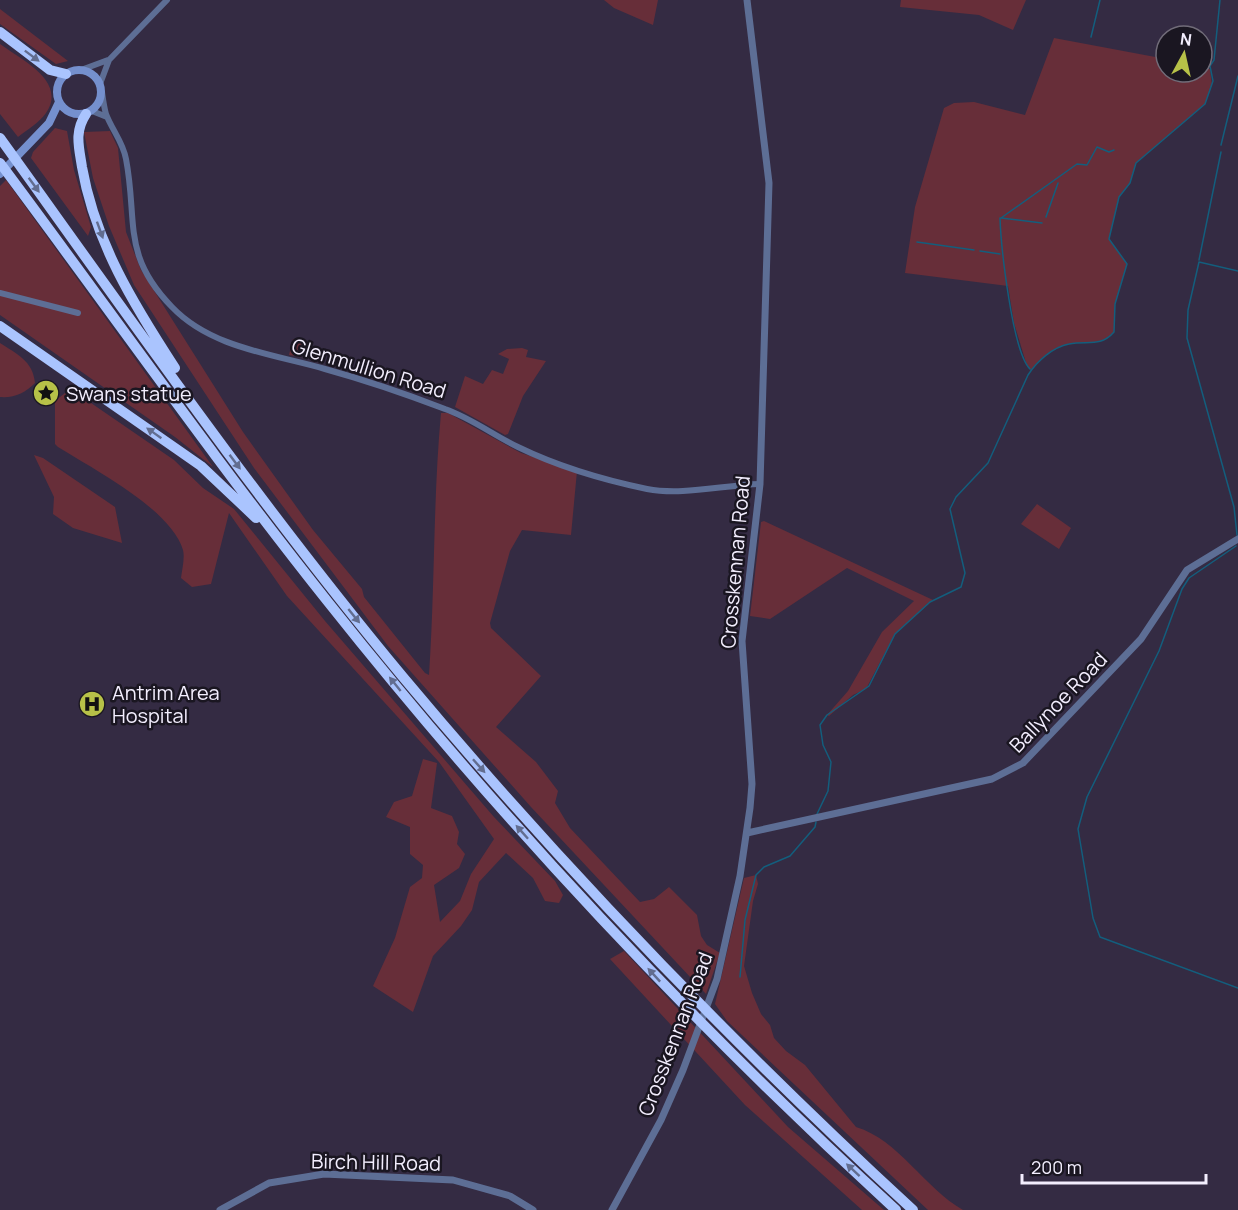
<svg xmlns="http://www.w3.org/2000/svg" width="1238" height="1210" viewBox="0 0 1238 1210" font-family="Manrope,sans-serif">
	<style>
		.green { fill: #672e39 }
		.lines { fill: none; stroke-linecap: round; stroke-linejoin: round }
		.stream { stroke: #135e7d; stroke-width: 1.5 }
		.minor { stroke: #5d6e95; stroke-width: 6 }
		.tertiary { stroke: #5d6e95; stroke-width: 7 }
		.secondary { stroke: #7590ce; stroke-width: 8 }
		.motorway { stroke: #aac4fe; stroke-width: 10 }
		.oneway { fill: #626d90 }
		.labels { text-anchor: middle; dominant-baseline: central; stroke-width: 5; stroke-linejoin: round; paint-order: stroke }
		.street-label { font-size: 20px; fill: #f3eefe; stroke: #1a1621 }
		.poi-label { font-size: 20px; fill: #f3eefe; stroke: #1a1621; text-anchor: start }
	</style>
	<rect width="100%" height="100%" fill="#342b43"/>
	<path class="green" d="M604 0H658L653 25 614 8Z
		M901 0H1026L1013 30 979 15 900 7Z
		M0 9 68 61 56 64 0 24Z
		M1054 38 1166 59V72H1202V67L1210 69 1212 85 1205 104 1136 163 1130 183 1119 197 1109 239 1127 264 1115 304 1114 332C1100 348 1087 340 1070 344 1056 346 1040 358 1031 370L1027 366 1014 323 1008 286 905 273 915 207 944 108 954 103 974 102 1025 115Z
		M0 44C20 59 68 81 46 113 40 122 27 130 18 137L0 114Z
		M55 128 67 131 74 170 91 227 88 236 31 158 33 152Z
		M110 131 118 148 126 232 141 270 243 432 313 530 362 589 364 597 425 673 429 675C435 587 433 500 441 413H448L521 453 577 471 571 535 522 530 510 551 490 623 491 628 541 676 496 727 536 762 558 791 555 803 570 828 640 902 654 899 669 887 697 915 701 936 707 945 720 953 706 994 531 807 388 646 254 468 134 285 109 226 93 178 84 132Z
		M6 180 213 467 175 437 0 315V186Z
		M293 339 304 341 301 357 289 355Z
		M0 343C17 354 33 361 35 383 25 393 15 398 0 397Z
		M522 348 528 350 526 357 546 361 523 396 508 434 505 435 455 407 465 376 483 384 492 370 503 374 509 359 498 354 507 349Z
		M75 392 174 460 203 488 234 509 325 621 494 817 555 881 563 895 559 903 545 901 533 878 506 853 479 882 472 910 461 926 433 956 413 1012 373 986 395 938 410 887 422 878 423 865 410 854V827L386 817 394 802 412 796 423 759 437 763 431 808 452 816 459 832 457 844 465 854 459 868 434 885 440 922 460 901 471 874 494 839 439 762 287 596 229 513 211 584 192 587 181 578C182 570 185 558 183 550 171 509 93 469 58 447L55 444V401L65 393Z
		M34 455 43 458 115 507 122 543 73 528 53 514 54 497Z
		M1037 504 1071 528 1059 549 1021 524Z
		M764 521 933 600 895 634 866 689 853 695 829 716 827 715 848 691 882 632 914 601 847 568 770 619 750 616 761 522Z
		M756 875 758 884 753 901 744 966 752 993 761 1014 770 1025 774 1038 786 1051 805 1065 856 1127C899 1140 924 1188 963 1210H928L727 1021 715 1004 744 878Z
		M624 951 788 1127 884 1210H862L745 1105 610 959Z"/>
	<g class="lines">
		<path class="stream" d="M1091 37 1100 0
			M1221 145 1238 76
			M1046 217 1058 183
			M1000 218C1001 246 1012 351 1030 369
			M1001 218 1077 164 1087 165 1097 147 1109 152 1114 150
			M1001 218 1042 223
			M917 242 974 250
			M980 251 1000 254
			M1199 260 1221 152
			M1237 535 1234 507 1187 338 1188 310 1199 262 1238 271
			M1236 546 1189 578 1182 589 1159 651 1087 797 1078 829 1093 918 1100 937 1238 988
			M817 814 828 791 831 762 823 745 820 725 827 715 869 686 895 634 930 602 961 587 965 573 950 509 956 497 988 463 1028 375C1037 361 1053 347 1069 344 1087 340 1100 348 1114 332L1115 304 1127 264 1109 239 1119 197 1130 183 1136 163 1205 104 1213 81 1210 66 1214 60 1220 0
			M740 977 745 920 756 875 764 867 790 856 815 827 816 822"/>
		<path class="minor" d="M81 70 108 60
			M100 84 109 60 167 0
			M102 92C103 99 104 107 106 114 112 130 123 142 126 159 138 221 121 255 172 307 211 348 273 354 325 369 365 380 406 394 445 409 471 418 493 435 518 447 557 466 604 480 647 489 683 496 723 485 760 484
			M92 111 107 117
			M0 293 78 313"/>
		<path class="tertiary" d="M747 833 992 779 1023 763 1141 639 1187 570 1238 539
			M220 1210 269 1183 324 1174 453 1180 510 1196 533 1210
			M612 1210 661 1120 683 1070 717 979 740 876 750 808 752 784 742 641 760 484 769 183 747 0"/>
		<path class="secondary" d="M57 92a22 22 0 1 1 44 0a22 22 0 1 1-44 0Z
			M0 174 49 123 59 102"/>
		<path class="motorway" d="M0 32 50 70 66 74
			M86 114C74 132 79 147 82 167 95 242 134 305 175 368
			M0 138C131 320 260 505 403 677 561 866 732 1043 913 1210
			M0 163C109 309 214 459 328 602 501 820 691 1022 896 1210
			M0 326 201 466 256 518"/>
	</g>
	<defs><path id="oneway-solid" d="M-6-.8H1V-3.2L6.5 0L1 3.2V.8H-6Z" transform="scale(1.5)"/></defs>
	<g class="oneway">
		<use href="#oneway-solid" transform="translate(32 56) rotate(37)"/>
		<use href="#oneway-solid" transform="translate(34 185) rotate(54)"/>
		<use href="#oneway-solid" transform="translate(100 230) rotate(70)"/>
		<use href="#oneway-solid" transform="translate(154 433) rotate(-145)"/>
		<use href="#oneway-solid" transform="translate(235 462) rotate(53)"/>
		<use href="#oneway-solid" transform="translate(354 616) rotate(51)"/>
		<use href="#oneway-solid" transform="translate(395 684) rotate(-129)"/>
		<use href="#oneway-solid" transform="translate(479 766) rotate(48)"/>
		<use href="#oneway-solid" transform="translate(522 832) rotate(-132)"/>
		<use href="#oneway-solid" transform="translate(654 975) rotate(-133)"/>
		<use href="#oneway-solid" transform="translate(853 1170) rotate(-137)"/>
	</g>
	<defs>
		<g id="sight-disc" transform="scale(1.35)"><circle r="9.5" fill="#b7c148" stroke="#1a1621"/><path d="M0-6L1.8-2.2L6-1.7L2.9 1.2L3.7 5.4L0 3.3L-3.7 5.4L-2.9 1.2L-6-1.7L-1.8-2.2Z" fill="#111"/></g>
		<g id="hospital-disc" transform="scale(1.35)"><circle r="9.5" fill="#b7c148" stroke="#1a1621"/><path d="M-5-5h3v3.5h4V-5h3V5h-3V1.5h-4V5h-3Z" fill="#111"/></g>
	</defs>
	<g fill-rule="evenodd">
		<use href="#sight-disc" x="46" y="393"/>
		<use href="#hospital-disc" x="92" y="704"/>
	</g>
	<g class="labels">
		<g class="street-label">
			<text transform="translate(369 368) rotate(17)">Glenmullion Road</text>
			<text transform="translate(735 562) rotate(-85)">Crosskennan Road</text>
			<text transform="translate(1058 702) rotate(-46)">Ballynoe Road</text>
			<text transform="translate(675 1034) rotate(-69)">Crosskennan Road</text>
			<text transform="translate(376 1162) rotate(1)">Birch Hill Road</text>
		</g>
		<g class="poi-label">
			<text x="66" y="393">Swans statue</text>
			<text x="112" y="692">Antrim Area<tspan x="112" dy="23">Hospital</tspan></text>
		</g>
	</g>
	<g transform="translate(1184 54) rotate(8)"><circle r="28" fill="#1a1621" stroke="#716c79" stroke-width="1.5"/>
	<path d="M0-4.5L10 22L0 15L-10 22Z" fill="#b7c148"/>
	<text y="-9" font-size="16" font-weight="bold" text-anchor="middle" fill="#f3eefe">N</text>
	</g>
	<path d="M1022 1174v9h184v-9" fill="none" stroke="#f3eefe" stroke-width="3"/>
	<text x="1031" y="1174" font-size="18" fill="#f3eefe" stroke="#1a1621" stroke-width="4.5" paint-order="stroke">200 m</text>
</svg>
